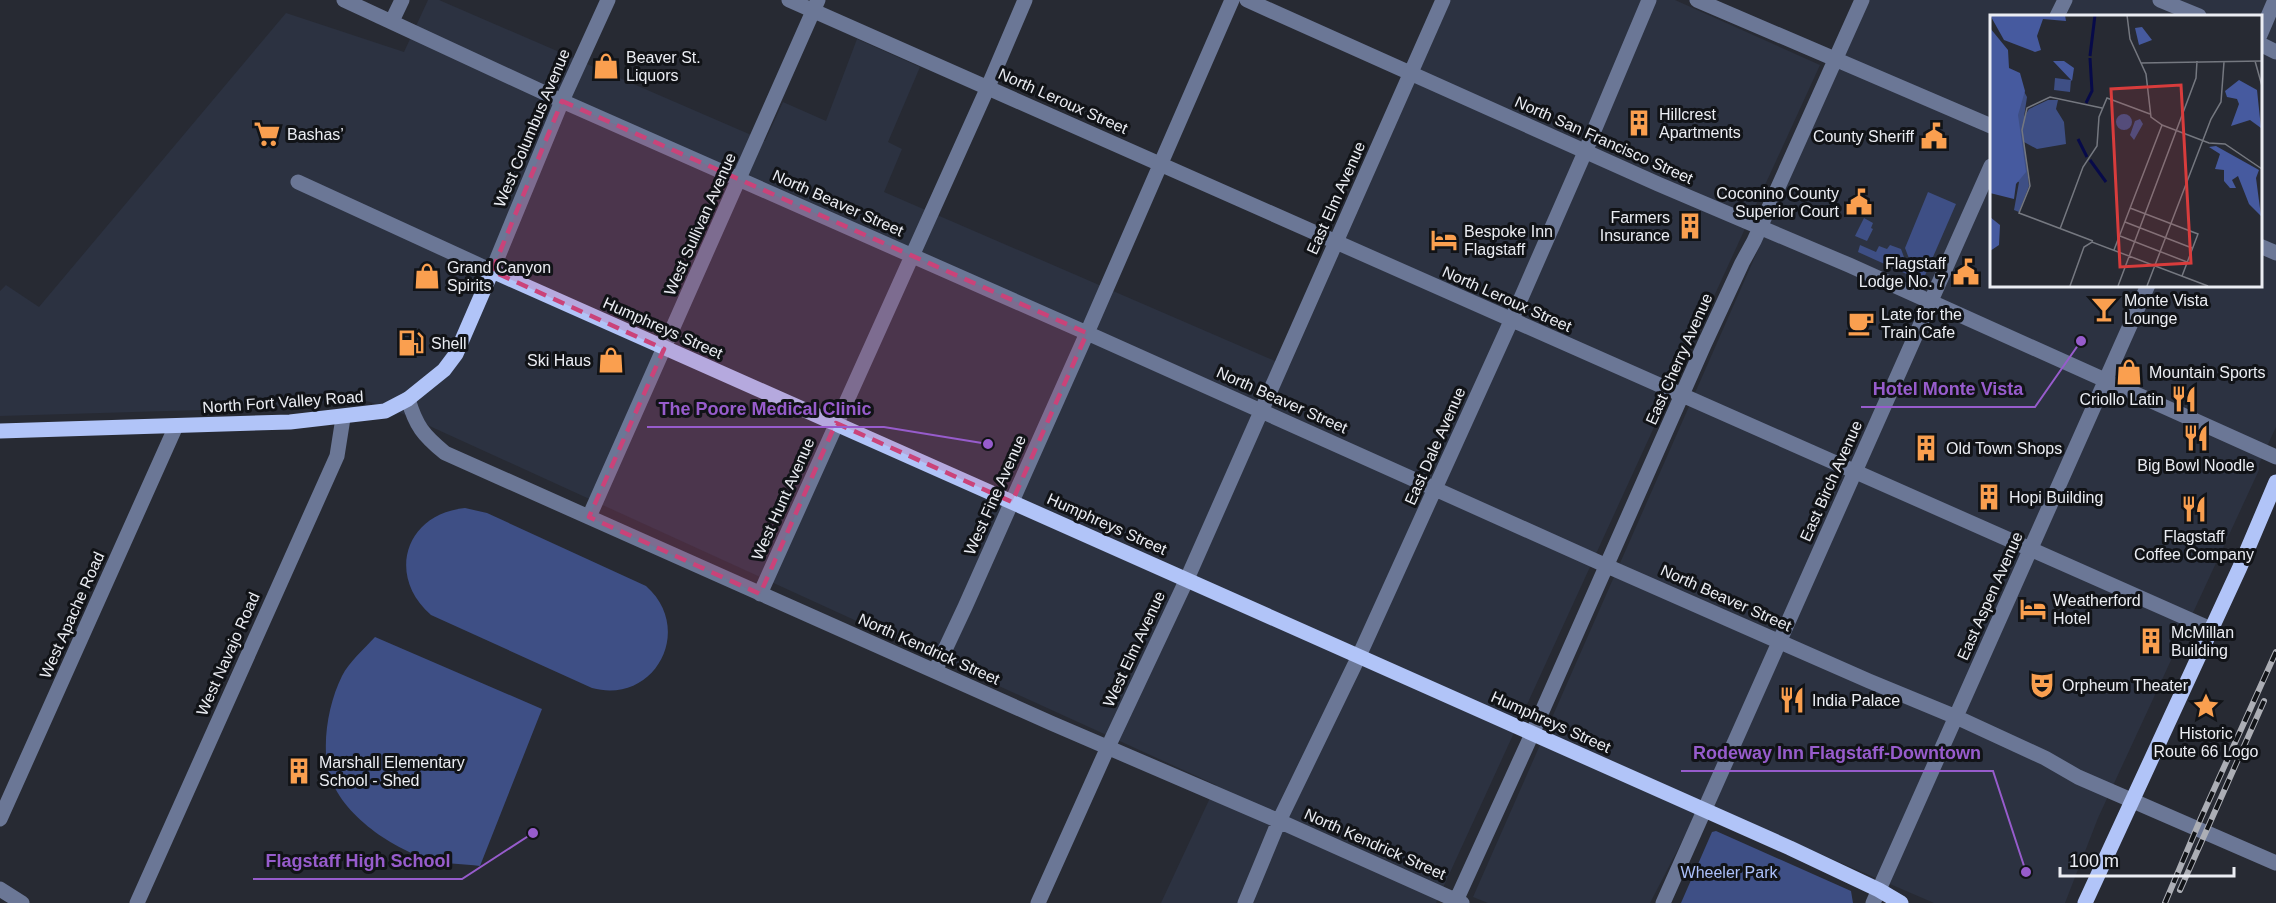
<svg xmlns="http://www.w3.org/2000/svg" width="2276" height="903" viewBox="0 0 2276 903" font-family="Arial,sans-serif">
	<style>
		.built { fill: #2c3241; fill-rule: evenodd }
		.green { fill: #3e4f85 }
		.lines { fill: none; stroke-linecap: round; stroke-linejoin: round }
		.minor { stroke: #6b7796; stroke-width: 15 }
		.major { stroke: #b1c4f8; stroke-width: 15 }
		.rail-casing { stroke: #acaeb5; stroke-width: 6 }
		.rail { stroke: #111317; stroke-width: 4; stroke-dasharray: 11; stroke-linecap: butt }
		.marked { fill: #ca4379; fill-opacity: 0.2; stroke: #ca4379; stroke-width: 4.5; stroke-dasharray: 12 8; stroke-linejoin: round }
		.labels { text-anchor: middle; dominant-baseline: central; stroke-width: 6; stroke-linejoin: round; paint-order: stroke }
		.poi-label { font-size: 16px; fill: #ebedf3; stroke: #111317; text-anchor: start }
		.street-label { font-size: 16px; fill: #ebedf3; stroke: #111317 }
		.park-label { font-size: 16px; fill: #acc0fa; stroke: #111317 }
		.inset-river { fill: none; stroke: #070a49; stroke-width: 3 }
		.inset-road { fill: none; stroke: #757880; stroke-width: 1.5 }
		.view { fill: #d83c3c; fill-opacity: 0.15; stroke: #d83c3c; stroke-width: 3 }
		.inset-edge { fill: none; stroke: #ebedf3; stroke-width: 3 }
		.leader { fill: none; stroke: #975ccc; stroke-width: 2 }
		.callout-dot { fill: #975ccc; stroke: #111317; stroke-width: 2 }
		.callout-label { font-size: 18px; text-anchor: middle; font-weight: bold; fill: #975ccc; stroke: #111317; stroke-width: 6; stroke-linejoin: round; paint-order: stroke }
	</style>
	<rect width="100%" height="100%" fill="#272a33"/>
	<path class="built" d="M428 0H439L765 141 783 102 826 121 857 39 920 67 888 142 902 149 884 192 1289 367 1451 0H1675L1820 65 1436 903H1161L1216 785 390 408 363 400 235 409 0 416V291L6 285 39 307 286 13 404 52Z
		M1868 0H2276V427L2259 464V470L2098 818 2065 903H1934L1702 803 1650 903H1488L1473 897ZM1991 16H2260V285H1991Z"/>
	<path class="green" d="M1928 192 1956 204 1923 280 1916 277 1905 248Z
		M1864 218 1873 223 1871 228 1873 229 1867 241 1855 236Z
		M1860 245 1876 252 1879 246 1887 249 1890 245 1901 249 1911 276 1858 252Z
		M465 508 487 513 646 586C695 629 655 705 592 688L431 615C386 576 405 514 465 508Z
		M375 637 542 709 480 866C464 864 446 864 430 860 391 848 337 812 328 769 322 740 329 702 342 676 349 662 364 649 375 637Z
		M1716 831 1851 891 1853 903H1681L1712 832Z"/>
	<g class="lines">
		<path class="minor" d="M344 0 562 101 1087 333 1607 566 1869 681 1956 717 2045 758 2078 777 2276 863
			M789 0 2211 629
			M1247 0 1658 184 1849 265 2276 457
			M1697 0 1991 126
			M2160 0 2199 16
			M2057 16 2065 0
			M392 21 402 0
			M2260 35 2275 0
			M2260 44 2276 52
			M298 182 492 271 562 101 608 0
			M2260 246 2276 253
			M408 399C416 426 423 435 445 453L1051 723 1279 821 1462 903
			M589 517 818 0
			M760 594 988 87 1025 0
			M935 671 965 607 1087 333 1232 0
			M0 819 176 426
			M0 889 22 903
			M137 903 337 456 343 418
			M1038 903 1108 747 1187 579 1443 0
			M1245 903 1279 821 1359 656 1511 321 1585 152 1649 0
			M1455 903 1532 734 1704 345 1742 263 1754 241 1862 0
			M1663 903 1991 166
			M1873 903 2148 285"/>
		<path class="major" d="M0 431 290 422 385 411 408 399 444 370 456 354 492 271 1790 848 1879 890 1901 903
			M2085 903 2240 567 2276 482"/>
		<g class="rail-casing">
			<path id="rail" d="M2180 890 2264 701
				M2165 903 2201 818 2276 652"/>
		</g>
		<use href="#rail" class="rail"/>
	</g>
	<path class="marked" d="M562 101 1087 333 1012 502 836 423 760 594 589 517 664 349 492 271Z"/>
	<defs>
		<g id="shop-bare" transform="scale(2.07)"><path d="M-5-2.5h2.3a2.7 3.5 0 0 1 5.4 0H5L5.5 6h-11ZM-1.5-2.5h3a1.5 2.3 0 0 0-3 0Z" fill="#fa9f4f" stroke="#111317" stroke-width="2.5" paint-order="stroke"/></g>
		<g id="building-bare" transform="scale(2.07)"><path d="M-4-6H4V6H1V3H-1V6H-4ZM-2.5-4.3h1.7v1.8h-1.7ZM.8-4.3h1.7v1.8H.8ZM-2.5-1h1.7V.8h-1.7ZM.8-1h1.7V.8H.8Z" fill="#fa9f4f" stroke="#111317" stroke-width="2.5" paint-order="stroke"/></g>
		<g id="supermarket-bare" transform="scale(2.07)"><path d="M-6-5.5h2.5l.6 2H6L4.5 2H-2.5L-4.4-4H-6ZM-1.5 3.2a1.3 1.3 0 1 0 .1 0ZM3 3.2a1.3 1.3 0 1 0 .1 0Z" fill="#fa9f4f" stroke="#111317" stroke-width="2.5" paint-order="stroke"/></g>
		<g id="civic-bare" transform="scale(2.07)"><path d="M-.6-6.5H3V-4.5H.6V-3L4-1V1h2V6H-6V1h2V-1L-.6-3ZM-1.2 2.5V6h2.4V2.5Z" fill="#fa9f4f" stroke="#111317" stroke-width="2.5" paint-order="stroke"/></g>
		<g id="hotel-bare" transform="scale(2.07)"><path d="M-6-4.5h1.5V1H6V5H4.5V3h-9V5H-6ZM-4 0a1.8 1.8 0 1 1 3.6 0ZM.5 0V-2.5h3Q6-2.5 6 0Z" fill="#fa9f4f" stroke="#111317" stroke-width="2.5" paint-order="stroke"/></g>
		<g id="bar-bare" transform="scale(2.07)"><path d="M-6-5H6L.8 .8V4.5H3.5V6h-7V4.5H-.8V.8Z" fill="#fa9f4f" stroke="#111317" stroke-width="2.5" paint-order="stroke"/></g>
		<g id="cafe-bare" transform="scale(2.07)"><path d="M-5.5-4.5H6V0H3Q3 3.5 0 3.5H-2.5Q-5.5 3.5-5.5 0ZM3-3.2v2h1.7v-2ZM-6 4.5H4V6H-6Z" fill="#fa9f4f" stroke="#111317" stroke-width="2.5" paint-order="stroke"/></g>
		<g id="fuel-bare" transform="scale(2.07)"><path d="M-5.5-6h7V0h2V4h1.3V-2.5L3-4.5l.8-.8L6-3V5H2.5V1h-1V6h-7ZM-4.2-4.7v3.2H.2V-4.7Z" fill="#fa9f4f" stroke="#111317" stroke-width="2.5" paint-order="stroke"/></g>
		<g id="restaurant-bare" transform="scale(2.07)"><path d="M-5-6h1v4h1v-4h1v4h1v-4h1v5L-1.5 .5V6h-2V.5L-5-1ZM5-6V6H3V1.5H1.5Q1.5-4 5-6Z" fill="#fa9f4f" stroke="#111317" stroke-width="2.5" paint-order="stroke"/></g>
		<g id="theatre-bare" transform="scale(2.07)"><path d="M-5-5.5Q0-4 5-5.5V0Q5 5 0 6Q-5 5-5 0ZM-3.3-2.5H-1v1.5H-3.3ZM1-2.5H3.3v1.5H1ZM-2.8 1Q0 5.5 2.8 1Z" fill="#fa9f4f" stroke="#111317" stroke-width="2.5" paint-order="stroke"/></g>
		<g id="sight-bare" transform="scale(2.07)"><path d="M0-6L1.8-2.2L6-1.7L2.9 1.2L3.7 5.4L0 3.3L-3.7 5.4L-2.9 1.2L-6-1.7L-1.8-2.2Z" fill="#fa9f4f" stroke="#111317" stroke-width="2.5" paint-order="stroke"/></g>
	</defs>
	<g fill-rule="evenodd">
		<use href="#shop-bare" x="606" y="66"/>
		<use href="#building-bare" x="1639" y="123"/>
		<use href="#supermarket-bare" x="267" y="134"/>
		<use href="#civic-bare" x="1934" y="136"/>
		<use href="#civic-bare" x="1859" y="202"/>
		<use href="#building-bare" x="1690" y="226"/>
		<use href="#hotel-bare" x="1444" y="240"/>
		<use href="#civic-bare" x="1966" y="272"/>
		<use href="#shop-bare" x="427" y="276"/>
		<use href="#bar-bare" x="2104" y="309"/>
		<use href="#cafe-bare" x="1861" y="323"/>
		<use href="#fuel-bare" x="411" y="343"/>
		<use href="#shop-bare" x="611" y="360"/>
		<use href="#shop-bare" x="2129" y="372"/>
		<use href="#restaurant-bare" x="2184" y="399"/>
		<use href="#restaurant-bare" x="2196" y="438"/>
		<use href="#building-bare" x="1926" y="448"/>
		<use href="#building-bare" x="1989" y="497"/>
		<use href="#restaurant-bare" x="2194" y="509"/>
		<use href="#hotel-bare" x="2033" y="609"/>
		<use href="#building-bare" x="2151" y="641"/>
		<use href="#theatre-bare" x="2042" y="685"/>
		<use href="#restaurant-bare" x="1792" y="700"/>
		<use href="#sight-bare" x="2206" y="706"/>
		<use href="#building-bare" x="299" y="771"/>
	</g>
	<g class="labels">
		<g class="poi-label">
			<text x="626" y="57">Beaver St.<tspan x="626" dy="18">Liquors</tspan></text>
			<text x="1659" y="114">Hillcrest<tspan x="1659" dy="18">Apartments</tspan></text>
			<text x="287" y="134">Bashas’</text>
			<text x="1914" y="136" text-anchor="end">County Sheriff</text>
			<text x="1839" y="193" text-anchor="end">Coconino County<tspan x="1839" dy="18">Superior Court</tspan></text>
			<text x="1670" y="217" text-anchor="end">Farmers<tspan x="1670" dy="18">Insurance</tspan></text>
			<text x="1464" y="231">Bespoke Inn<tspan x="1464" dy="18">Flagstaff</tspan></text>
			<text x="1946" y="263" text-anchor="end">Flagstaff<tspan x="1946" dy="18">Lodge No. 7</tspan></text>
			<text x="447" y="267">Grand Canyon<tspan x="447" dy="18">Spirits</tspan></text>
			<text x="2124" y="300">Monte Vista<tspan x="2124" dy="18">Lounge</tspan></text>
			<text x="1881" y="314">Late for the<tspan x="1881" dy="18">Train Cafe</tspan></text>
			<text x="431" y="343">Shell</text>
			<text x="591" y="360" text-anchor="end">Ski Haus</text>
			<text x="2149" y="372">Mountain Sports</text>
			<text x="2164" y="399" text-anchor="end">Criollo Latin</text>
			<text x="1946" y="448">Old Town Shops</text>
			<text x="2196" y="465" text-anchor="middle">Big Bowl Noodle</text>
			<text x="2009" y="497">Hopi Building</text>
			<text x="2194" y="536" text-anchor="middle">Flagstaff<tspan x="2194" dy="18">Coffee Company</tspan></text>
			<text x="2053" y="600">Weatherford<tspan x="2053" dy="18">Hotel</tspan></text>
			<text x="2171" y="632">McMillan<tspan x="2171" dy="18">Building</tspan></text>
			<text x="2062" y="685">Orpheum Theater</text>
			<text x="1812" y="700">India Palace</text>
			<text x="2206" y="733" text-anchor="middle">Historic<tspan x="2206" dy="18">Route 66 Logo</tspan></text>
			<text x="319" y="762">Marshall Elementary<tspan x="319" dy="18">School - Shed</tspan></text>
		</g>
		<g class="street-label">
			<text transform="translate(1063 101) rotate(24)">North Leroux Street</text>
			<text transform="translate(532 128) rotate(-67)">West Columbus Avenue</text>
			<text transform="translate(1604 140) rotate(24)">North San Francisco Street</text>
			<text transform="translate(1336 198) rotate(-66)">East Elm Avenue</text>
			<text transform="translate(838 203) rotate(24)">North Beaver Street</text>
			<text transform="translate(700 224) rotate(-66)">West Sullivan Avenue</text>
			<text transform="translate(1507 299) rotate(24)">North Leroux Street</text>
			<text transform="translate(663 328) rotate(24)">Humphreys Street</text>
			<text transform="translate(1679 359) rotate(-66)">East Cherry Avenue</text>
			<text transform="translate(1282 400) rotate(24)">North Beaver Street</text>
			<text transform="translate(283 402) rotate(-4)">North Fort Valley Road</text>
			<text transform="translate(1435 446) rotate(-66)">East Dale Avenue</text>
			<text transform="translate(1831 481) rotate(-66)">East Birch Avenue</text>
			<text transform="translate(995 495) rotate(-66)">West Fine Avenue</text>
			<text transform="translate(783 499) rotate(-66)">West Hunt Avenue</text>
			<text transform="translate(1107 524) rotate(24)">Humphreys Street</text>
			<text transform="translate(1990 596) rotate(-66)">East Aspen Avenue</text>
			<text transform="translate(1726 598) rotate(24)">North Beaver Street</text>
			<text transform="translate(72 615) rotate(-66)">West Apache Road</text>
			<text transform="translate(929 649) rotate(24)">North Kendrick Street</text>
			<text transform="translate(1134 649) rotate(-65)">West Elm Avenue</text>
			<text transform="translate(228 654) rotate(-66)">West Navajo Road</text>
			<text transform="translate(1551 722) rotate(24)">Humphreys Street</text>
			<text transform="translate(1375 844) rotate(24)">North Kendrick Street</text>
		</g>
		<g class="park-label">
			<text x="1729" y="872">Wheeler Park</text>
		</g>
	</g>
	<g transform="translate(1990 15)">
		<rect width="272" height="272" fill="#272a33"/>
		<path d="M65 63 81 65 80 77 64 75ZM0 67 30 69 37 82 34 102 39 94 58 85H68L66 94 74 107 76 129 47 134 34 127 39 171 29 197 24 195 29 167 25 166ZM126 107a8 8 0 1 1 16 0a8 8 0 1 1-16 0ZM145 106 150 104 153 109 144 125 140 120Z" fill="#3e4f85"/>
		<path d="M0 0H75L76 6 53 4 47 21 51 35 45 37 14 25ZM152 12 162 25 149 30 145 13ZM0 13 18 35 19 53 30 58 35 76 28 100 36 157 26 169 24 184 0 178ZM63 46H74L84 53 82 66ZM249 65 267 75 271 113 260 105 241 111 249 89 247 84 237 82 235 76ZM226 131 269 155 266 163 271 201 259 189 248 161 242 165 246 173H240L234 166V155L225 154 230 139 219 132ZM0 202 10 210 9 230 0 236Z" fill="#465a9f"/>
		<path class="inset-river" d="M100 41 105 0M96 88 102 76 100 43M88 124 97 142M100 145 116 167"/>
		<path class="inset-road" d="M265 46 272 71M151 48 272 46M172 110 219 128 235 129 272 154M140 193 208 219 192 261M135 207 202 233M70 214 93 152 107 131 109 102 117 83 160 99M130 221 197 247M103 226 29 198 40 171 32 115 37 93 60 82 112 93M124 235 172 110 161 102 156 59 140 24 137 0M80 271 94 232 102 227 218 271M128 271 206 63 207 46M157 271 221 104 231 87 234 47"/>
		<path class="view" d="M191 70 201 248 130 252 121 74Z"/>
		<rect width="272" height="272" class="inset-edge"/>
	</g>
	<path class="leader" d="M2081 341L2035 407H1861M988 444L884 427H647M2026 872L1993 771H1681M533 833L462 879H253"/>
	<g class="callout-dot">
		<circle cx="2081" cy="341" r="6"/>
		<circle cx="988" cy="444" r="6"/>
		<circle cx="2026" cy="872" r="6"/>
		<circle cx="533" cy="833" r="6"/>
	</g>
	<g class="callout-label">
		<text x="1948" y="395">Hotel Monte Vista</text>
		<text x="765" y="415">The Poore Medical Clinic</text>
		<text x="1837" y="759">Rodeway Inn Flagstaff-Downtown</text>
		<text x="358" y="867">Flagstaff High School</text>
	</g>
	<path d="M2060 867v9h174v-9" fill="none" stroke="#ebedf3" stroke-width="3"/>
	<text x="2069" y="867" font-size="18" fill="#ebedf3" stroke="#111317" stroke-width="4.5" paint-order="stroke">100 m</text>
</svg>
